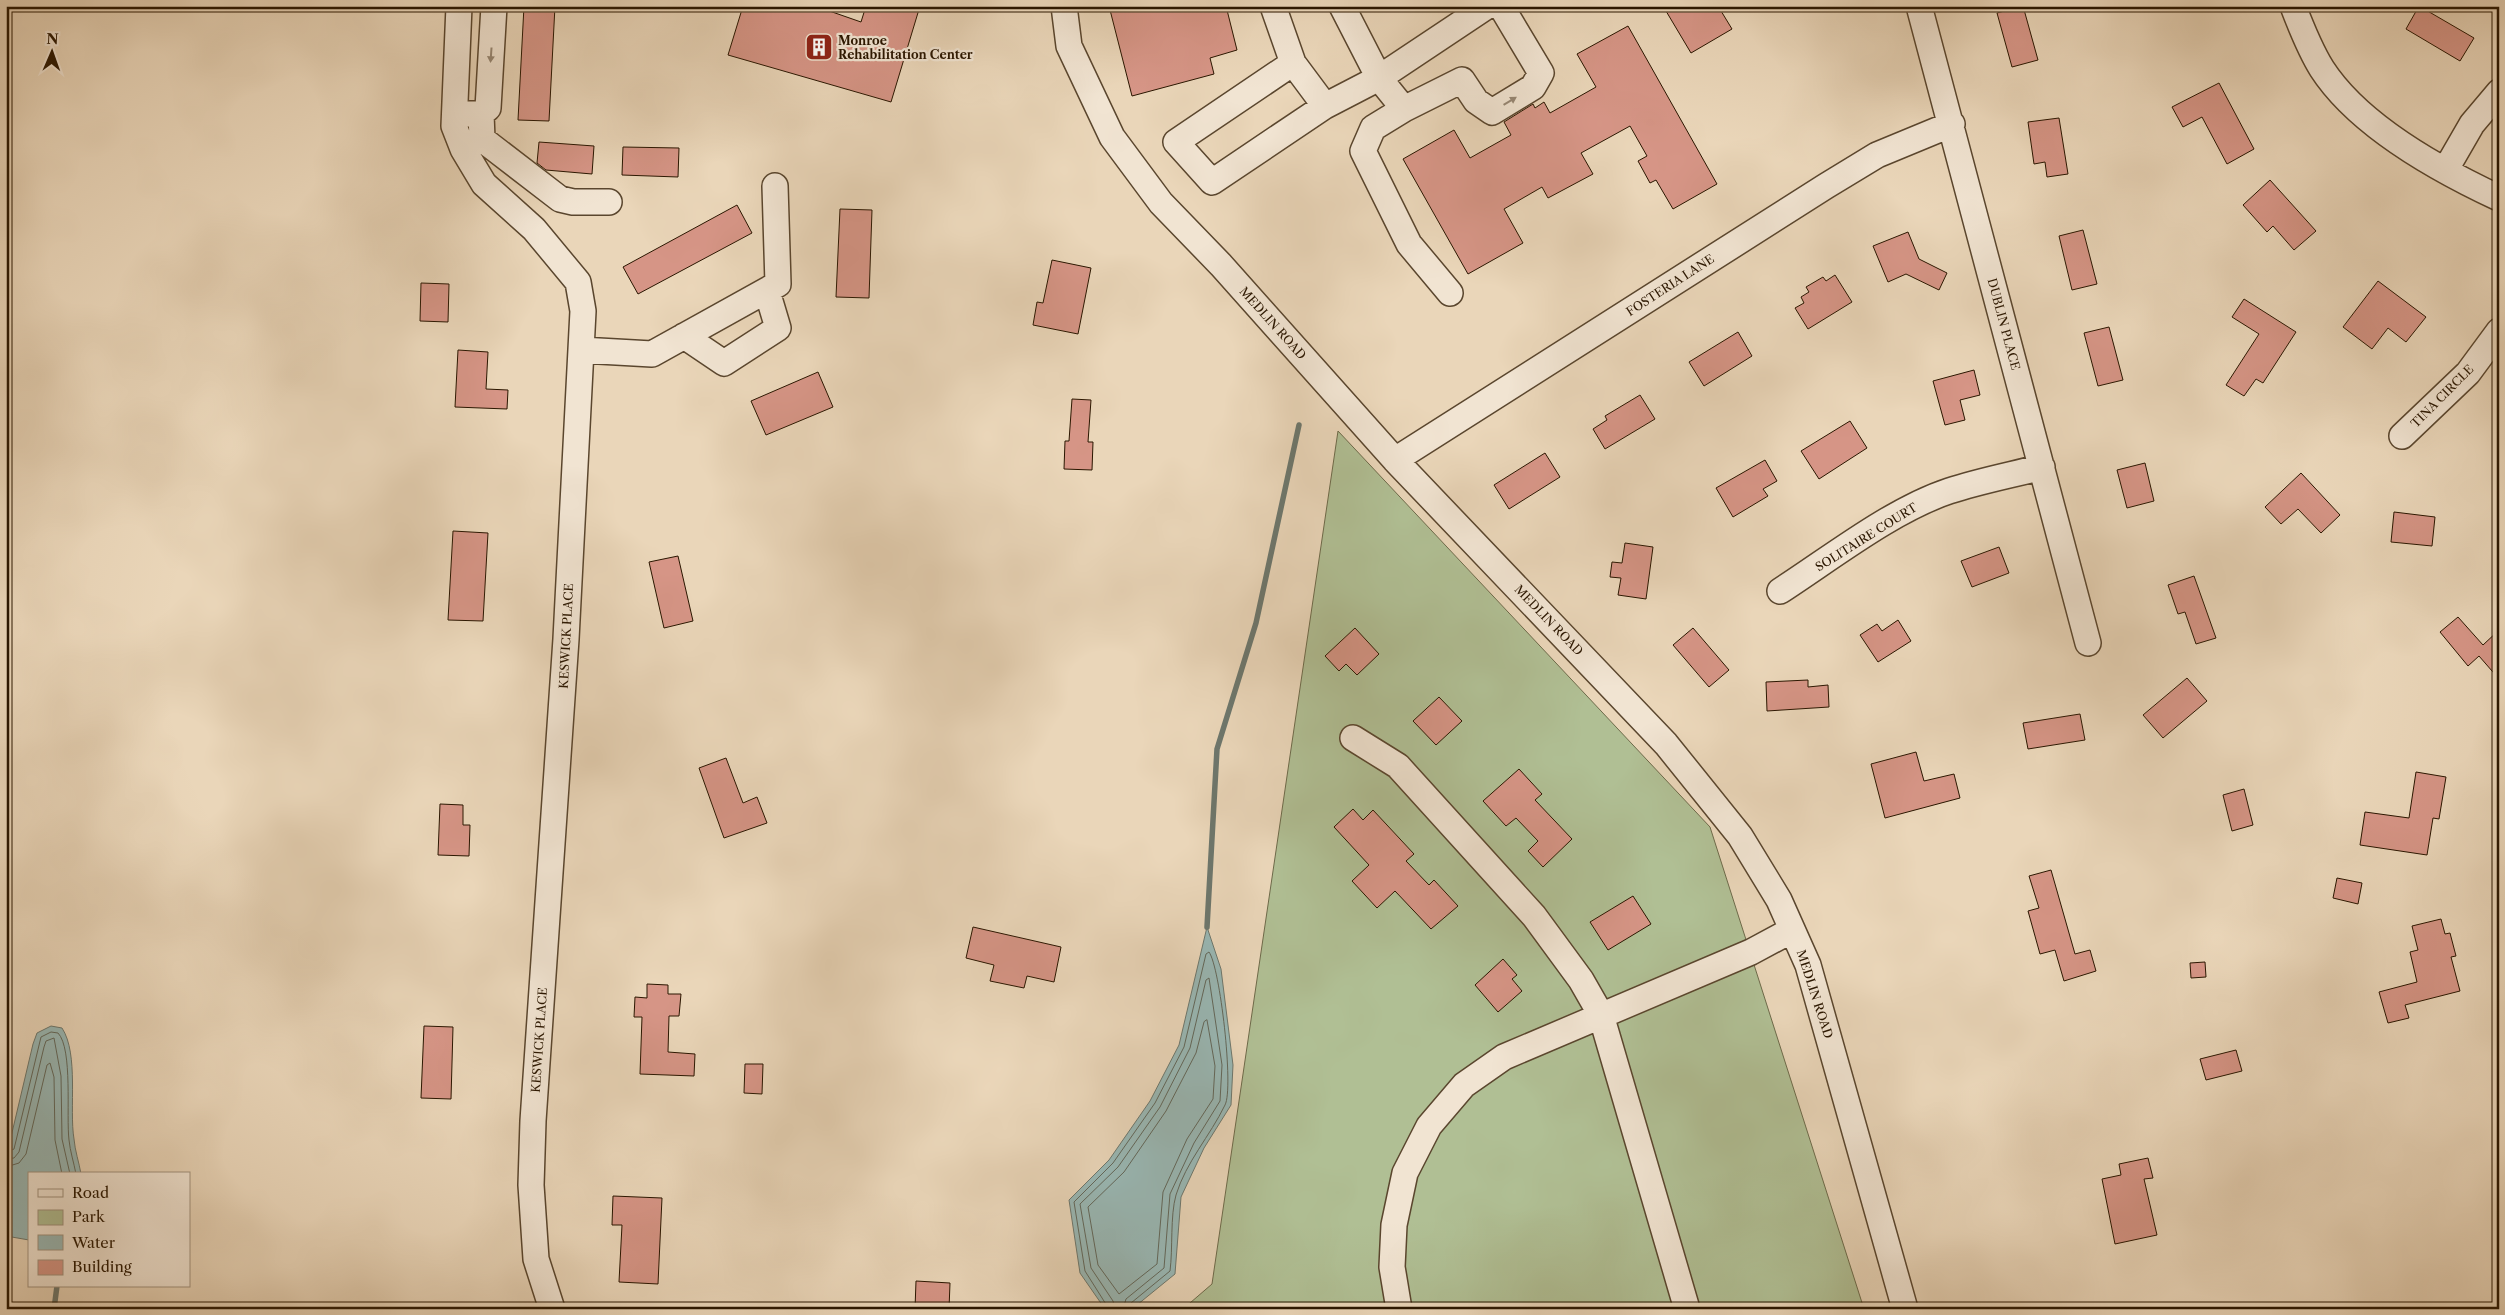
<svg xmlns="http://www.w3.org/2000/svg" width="2505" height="1315" viewBox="0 0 2505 1315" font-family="'Libre Caslon Text',serif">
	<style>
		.green { fill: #b0bf94; stroke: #6d6a4a }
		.water { fill: #99b8b5; stroke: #6d776d }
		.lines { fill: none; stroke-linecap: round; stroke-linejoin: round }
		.shore { stroke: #62675a; stroke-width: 1 }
		.stream { stroke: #6d776d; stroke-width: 5.5 }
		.building { fill: #d69586; stroke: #2a1600 }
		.minor-casing { stroke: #5a462e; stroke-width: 28 }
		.minor { stroke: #f1e4d2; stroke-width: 25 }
		.oneway { fill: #978774 }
		.labels { text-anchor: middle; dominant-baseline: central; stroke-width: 4.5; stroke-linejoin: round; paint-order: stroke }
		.poi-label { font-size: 12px; font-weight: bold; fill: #2a1600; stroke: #f1e4d2; text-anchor: start }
		.street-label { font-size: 12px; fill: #2a1600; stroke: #f1e4d2 }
	</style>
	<rect width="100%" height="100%" fill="#ead6b9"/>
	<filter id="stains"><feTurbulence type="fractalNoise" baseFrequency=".004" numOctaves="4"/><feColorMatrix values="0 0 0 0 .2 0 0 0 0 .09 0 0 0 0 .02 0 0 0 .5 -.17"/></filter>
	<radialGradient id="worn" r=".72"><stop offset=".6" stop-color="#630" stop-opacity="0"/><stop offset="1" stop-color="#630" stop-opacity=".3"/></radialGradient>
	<path class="green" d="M1338 431 1710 827 1864 1309H1183L1212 1284Z"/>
	<path class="water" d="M1207 927 1221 969 1233 1065 1231 1105 1204 1148 1181 1197 1175 1274 1132 1309H1105L1080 1273 1069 1200 1109 1160 1150 1101 1179 1045Z
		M51 1026 62 1028C79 1054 69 1109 74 1139 75 1151 79 1162 81 1174H29V1240L6 1236V1158L33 1044 37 1033Z"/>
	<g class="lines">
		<path class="shore" d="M1207 1020 1215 1066 1213 1099 1187 1139 1163 1192 1157 1264 1119 1294 1098 1265 1088 1207 1124 1172 1166 1111 1196 1053 1204 1022Z
			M6 1153 14 1149 41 1037 51 1032 58 1033C73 1049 66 1116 69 1140 70 1151 74 1163 76 1174
			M6 1159 14 1158 19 1152 44 1047 46 1041 54 1038 61 1076 62 1139 70 1174
			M6 1167 19 1163 26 1154 47 1065 50 1063 54 1077 55 1140 62 1174
			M1109 1309 1085 1271 1074 1202 1113 1163 1155 1103 1184 1047 1206 954 1209 952C1220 967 1234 1088 1225 1105 1210 1136 1186 1162 1176 1195 1170 1216 1173 1249 1170 1271L1131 1303 1129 1309
			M1115 1309 1113 1301 1091 1268 1080 1204 1118 1167 1160 1107 1190 1048 1206 980 1209 978 1222 1065 1220 1101 1194 1143 1170 1194 1164 1268 1126 1299 1123 1309"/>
		<path class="stream" d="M1207 927 1217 749 1256 623 1299 425
			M54 1309 57 1286"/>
	</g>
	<path class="building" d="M524 6H555L549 121 518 120Z
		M743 6H815L861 22 866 6H920L891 102 728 55Z
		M1109 6H1226L1237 50 1210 58 1214 74 1132 96Z
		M1663 6H1718L1732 29 1691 53Z
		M2023 6 2038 60 2012 67 1997 13Z
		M2419 6 2474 38 2460 61 2406 29Z
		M1628 26 1717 184 1673 209 1656 180 1650 183 1638 161 1647 156 1630 126 1581 153 1593 174 1548 198 1542 187 1504 209 1523 243 1468 274 1403 159 1454 130 1470 158 1511 135 1504 122 1533 104 1535 108 1544 102 1550 113 1596 87 1577 54Z
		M2219 83 2254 149 2227 164 2202 117 2183 127 2172 107Z
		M2059 118 2068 174 2047 177 2045 162 2034 164 2028 122Z
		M539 142 594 146 592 174 546 170 537 163Z
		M623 147 679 148 678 177 622 175Z
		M2270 180 2316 231 2294 250 2273 226 2267 232 2243 205Z
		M737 205 752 233 638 294 623 267Z
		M840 209 872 210 869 298 836 297Z
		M2083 230 2097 284 2072 290 2059 236Z
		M1908 232 1919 259 1947 273 1939 290 1906 274 1888 282 1873 246Z
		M1052 260 1091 268 1078 334 1033 325 1037 302 1043 303Z
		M1835 275 1852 302 1808 329 1795 308 1804 303 1801 297 1809 292 1806 287 1823 277 1826 281Z
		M2378 281 2426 317 2406 342 2388 328 2372 349 2343 327Z
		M421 283 449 284 448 322 420 321Z
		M2244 299 2296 332 2263 383 2256 379 2244 396 2226 385 2259 334 2232 317Z
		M2109 327 2123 380 2098 386 2084 333Z
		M1738 332 1752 356 1704 386 1689 362Z
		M458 350 488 352 486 389 508 390 507 409 455 407Z
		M1974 370 1980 395 1960 400 1965 420 1945 425 1933 381Z
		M818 372 833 407 766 435 751 401Z
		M1640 395 1655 419 1605 449 1593 429 1607 420 1605 416Z
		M1072 399 1091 400 1088 442H1093L1092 470 1064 469 1065 441H1069Z
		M1850 421 1867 448 1819 479 1801 451Z
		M1545 453 1560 477 1509 509 1494 485Z
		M1765 460 1777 481 1763 489 1768 496 1733 517 1716 488Z
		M2145 463 2154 501 2127 508 2117 470Z
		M2301 473 2340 515 2321 533 2298 509 2281 524 2265 507Z
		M2394 512 2435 517 2432 546 2391 542Z
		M453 531 488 533 483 621 448 620Z
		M1625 543 1653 547 1646 599 1618 595 1621 578 1610 577 1612 562 1622 563Z
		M1999 547 2009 573 1972 587 1961 561Z
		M678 556 693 621 664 628 649 562Z
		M2194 576 2216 638 2196 644 2185 612 2178 614 2168 585Z
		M2458 617 2483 645 2499 630V679L2479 656 2468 666 2440 632Z
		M1898 620 1911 641 1878 662 1860 635 1877 624 1882 631Z
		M1355 628 1379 654 1357 675 1346 664 1339 671 1325 656Z
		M1693 628 1729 670 1709 687 1673 645Z
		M2187 678 2207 701 2163 738 2143 715Z
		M1808 680V687L1828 685 1829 707 1767 711 1766 682Z
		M1439 697 1462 721 1436 745 1413 721Z
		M2080 714 2085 740 2028 749 2023 723Z
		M1916 752 1924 781 1954 774 1960 798 1885 818 1871 764Z
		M726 758 743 803 757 797 767 823 724 838 699 768Z
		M1519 769 1542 794 1535 800 1572 839 1543 867 1528 851 1538 841 1516 818 1506 826 1483 801Z
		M2416 772 2446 777 2439 819 2433 818 2427 855 2360 845 2365 812 2409 818Z
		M2244 789 2253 825 2232 831 2223 795Z
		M440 804 463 805V825H470L469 856 438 855Z
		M1353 809 1363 820 1373 810 1414 854 1406 861 1429 885 1434 880 1458 906 1431 929 1395 891 1377 908 1352 881 1369 865 1334 827Z
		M2051 870 2075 954 2090 950 2096 971 2064 981 2055 950 2040 954 2028 911 2039 908 2029 876Z
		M2337 878 2362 883 2358 904 2333 898Z
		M1633 896 1651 924 1608 950 1590 922Z
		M2441 919 2445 934 2450 933 2456 956 2451 957 2460 991 2405 1005 2409 1018 2388 1023 2379 992 2417 982 2410 952 2418 950 2412 926Z
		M973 927 1061 947 1054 982 1027 976 1024 988 990 981 994 965 966 958Z
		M1503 959 1517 975 1512 979 1522 991 1498 1012 1475 985Z
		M2205 962 2206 977 2191 978 2190 963Z
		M647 984 668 985V994H681L679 1016H669L668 1052 695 1054 694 1076 640 1074 642 1017H634L635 997 647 998Z
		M424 1026 453 1027 451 1099 421 1098Z
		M2236 1050 2242 1071 2206 1080 2200 1059Z
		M745 1064H763L762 1094 744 1093Z
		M2148 1158 2153 1178 2144 1179 2157 1235 2115 1244 2102 1179 2121 1175 2119 1164Z
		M613 1196 662 1198 658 1284 619 1282 622 1225H612Z
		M916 1281 950 1283 949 1309H915Z"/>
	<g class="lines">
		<g class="minor-casing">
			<path id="minor" d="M459 6 454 126 463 149 484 184 534 229 578 282 583 311 566 639 533 1121 531 1185 536 1259 552 1309
				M1064 6 1069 46 1112 137 1161 203 1221 265 1395 460 1666 744 1740 836 1779 900 1808 965 1905 1309
				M1273 6 1293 63 1325 106 1379 78 1487 6
				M1342 6 1379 78 1404 109 1373 128 1363 151 1409 244 1450 293
				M1919 6 2088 643
				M2293 6C2301 27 2310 50 2322 69 2359 126 2439 170 2499 198
				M1293 63 1176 142 1212 182 1325 106
				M1404 109 1462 80 1476 101 1492 112 1533 87 1541 73 1501 6
				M467 114H481L488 108 494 6
				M481 114 482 139 560 199 573 202H609
				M2446 169 2472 124 2499 92
				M684 336 724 363 778 328 767 291
				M581 350 652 354 778 284 775 186
				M2402 436 2468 373 2499 331
				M1395 460 1826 186 1877 155 1952 124
				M1780 591C1831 558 1892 510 1949 491 1979 481 2011 475 2042 467
				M1353 738 1398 766 1534 916 1581 980 1601 1015 1687 1309
				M1399 1309 1392 1267 1394 1225 1405 1173 1429 1126 1464 1085 1504 1057 1751 952 1792 930"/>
		</g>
		<use href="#minor" class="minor"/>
	</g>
	<defs><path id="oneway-solid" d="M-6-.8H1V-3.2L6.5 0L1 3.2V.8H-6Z" transform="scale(1.25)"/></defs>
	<g class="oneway">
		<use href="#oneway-solid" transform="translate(491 55) rotate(94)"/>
		<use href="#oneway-solid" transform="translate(1510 101) rotate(-31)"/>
	</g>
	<defs>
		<g id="building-square" transform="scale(1.4375)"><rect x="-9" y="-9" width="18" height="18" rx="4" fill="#8f2418" stroke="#f1e4d2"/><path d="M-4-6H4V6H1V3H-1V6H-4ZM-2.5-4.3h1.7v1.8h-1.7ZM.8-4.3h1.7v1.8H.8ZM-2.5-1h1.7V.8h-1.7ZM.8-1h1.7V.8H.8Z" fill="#fff"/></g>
	</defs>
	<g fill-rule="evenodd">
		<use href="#building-square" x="819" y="47"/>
	</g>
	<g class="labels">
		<g class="poi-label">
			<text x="838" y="40">Monroe<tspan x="838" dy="14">Rehabilitation Center</tspan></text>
		</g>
		<g class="street-label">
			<text transform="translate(1670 285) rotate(-33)">FOSTERIA LANE</text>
			<text transform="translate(1273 323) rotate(48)">MEDLIN ROAD</text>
			<text transform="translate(2004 324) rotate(75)">DUBLIN PLACE</text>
			<text transform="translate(2442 396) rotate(-45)">TINA CIRCLE</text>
			<text transform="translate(1866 537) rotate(-32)">SOLITAIRE COURT</text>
			<text transform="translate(1549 620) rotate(46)">MEDLIN ROAD</text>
			<text transform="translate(566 636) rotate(-87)">KESWICK PLACE</text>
			<text transform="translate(1815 994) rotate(72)">MEDLIN ROAD</text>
			<text transform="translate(539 1040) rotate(-86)">KESWICK PLACE</text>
		</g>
	</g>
	<rect width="2505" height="1315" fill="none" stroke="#ead6b9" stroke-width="25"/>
	<rect x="8" y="8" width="2490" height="1300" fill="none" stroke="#2a1600" stroke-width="2.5"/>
	<rect x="12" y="12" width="2480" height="1290" fill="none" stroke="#2a1600"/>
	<rect x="28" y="1172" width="162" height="115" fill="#f1e4d2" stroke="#a1927e"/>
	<rect x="38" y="1189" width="25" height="8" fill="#f1e4d2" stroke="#a1927e"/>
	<text x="72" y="1198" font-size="15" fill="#2a1600">Road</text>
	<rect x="38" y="1210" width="25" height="15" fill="#b0bf94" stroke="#a1927e"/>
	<text x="72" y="1222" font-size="15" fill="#2a1600">Park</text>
	<rect x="38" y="1235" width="25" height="15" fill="#99b8b5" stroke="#a1927e"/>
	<text x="72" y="1248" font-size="15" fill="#2a1600">Water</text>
	<rect x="38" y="1260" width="25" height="15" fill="#d69586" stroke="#a1927e"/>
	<text x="72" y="1272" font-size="15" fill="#2a1600">Building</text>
	<g transform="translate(52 52) rotate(2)" stroke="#f1e4d2" stroke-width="4" paint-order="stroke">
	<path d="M0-4L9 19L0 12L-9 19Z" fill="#2a1600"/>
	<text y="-8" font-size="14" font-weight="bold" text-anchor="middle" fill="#2a1600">N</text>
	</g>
	<rect width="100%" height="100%" filter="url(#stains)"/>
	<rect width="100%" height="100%" fill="url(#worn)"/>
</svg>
